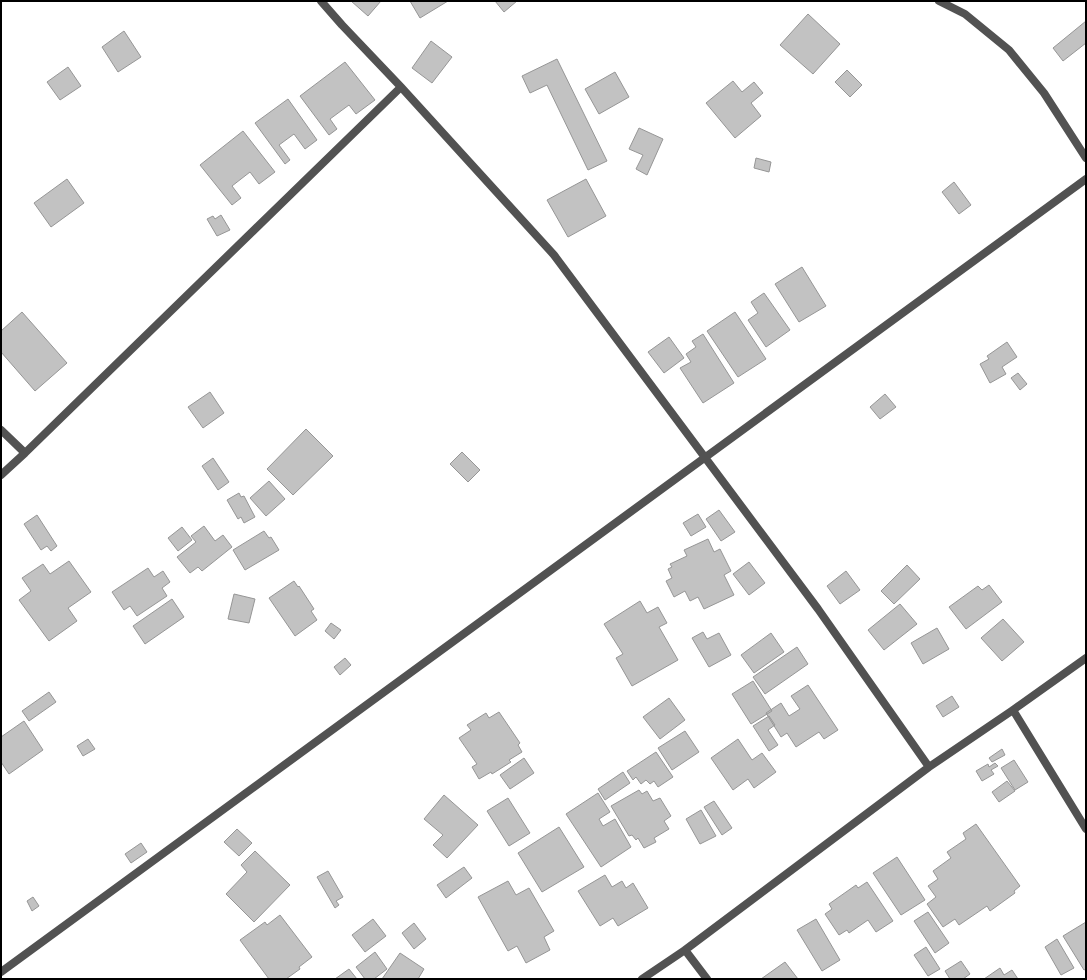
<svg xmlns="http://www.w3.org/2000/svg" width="1087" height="980" viewBox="0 0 1087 980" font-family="Mulish,sans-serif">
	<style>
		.building { fill: #c2c2c2; stroke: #969696 }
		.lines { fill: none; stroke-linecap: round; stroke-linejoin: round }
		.minor { stroke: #525252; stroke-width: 8 }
	</style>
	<rect width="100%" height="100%" fill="#fff"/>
	<path class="building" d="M351 1H381L368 16Z
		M410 1H448L420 18Z
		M495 1H517L504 12Z
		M808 14 840 44 813 74 780 45Z
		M1086 21V43L1063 61 1053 48Z
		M124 31 141 57 118 72 102 47Z
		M431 41 452 57 432 83 412 68Z
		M557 59 607 161 588 170 547 85 530 93 522 76Z
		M345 62 375 100 356 114 349 105 330 119 337 129 329 135 300 96Z
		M68 67 81 86 60 100 47 82Z
		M847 70 862 85 850 97 835 82Z
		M615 72 629 97 599 114 585 89Z
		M733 81 742 92 754 82 763 93 751 103 761 116 735 138 706 103Z
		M288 99 317 140 305 149 294 134 279 145 290 160 285 164 255 123Z
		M639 128 663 139 647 175 636 169 643 155 629 149Z
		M243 131 275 172 259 184 250 172 232 186 241 198 232 205 200 165Z
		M756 158 771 162 769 172 754 168Z
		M67 179 84 203 51 227 34 203Z
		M586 179 606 216 568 237 547 200Z
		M954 182 971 205 959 214 942 192Z
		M221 215 230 230 217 236 207 219 213 216 215 219Z
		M802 267 826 306 799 322 775 284Z
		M764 293 790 330 766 347 748 320 758 313 751 302Z
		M22 312 67 363 35 391 1 352V331Z
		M735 312 766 359 738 377 707 331Z
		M703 334 734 383 703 403 680 368 691 362 686 354 696 347 692 341Z
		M669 337 684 358 664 373 648 352Z
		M1007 342 1017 357 1002 367 1006 374 990 383 980 364 989 359 987 356Z
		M1018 373 1027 384 1020 390 1011 378Z
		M210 392 224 413 203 428 188 407Z
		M885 394 896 407 880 419 870 407Z
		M306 429 333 456 293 495 267 469Z
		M462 452 480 470 468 482 450 464Z
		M213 458 229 482 218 490 202 466Z
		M269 481 285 499 266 516 250 498Z
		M239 493 241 497 244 496 255 517 244 523 241 517 238 519 227 500Z
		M719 510 735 532 721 541 706 519Z
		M698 514 706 527 691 536 683 523Z
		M37 515 57 546 51 551 47 546 41 550 24 524Z
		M204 526 215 541 223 535 232 547 202 571 198 567 190 573 177 557 196 542 191 536Z
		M182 527 192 540 178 551 168 538Z
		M264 531 269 538 271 537 279 550 245 570 233 550Z
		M708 539 714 552 720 549 731 571 724 575 734 595 704 609 698 597 690 601 685 591 674 597 666 581 672 578 668 569 672 567 670 564 687 556 684 550Z
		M69 561 91 592 68 608 77 621 49 641 19 600 31 591 22 578 43 564 50 574Z
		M749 562 765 583 749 595 733 574Z
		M907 565 920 579 894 604 881 591Z
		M148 568 154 577 163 571 170 582 162 588 167 596 137 616 130 606 124 610 112 592Z
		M846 571 860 590 840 604 827 586Z
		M294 581 298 587 299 586 314 609 311 611 317 620 295 636 269 598Z
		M989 585 1002 602 966 629 949 607 978 586 982 590Z
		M234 594 255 599 249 623 228 619Z
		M172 599 184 617 145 644 133 626Z
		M640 601 647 613 658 607 667 623 659 627 678 660 632 686 616 658 623 654 604 624Z
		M900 604 917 624 884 650 868 630Z
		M1003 619 1024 642 1002 661 981 638Z
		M331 623 341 630 334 639 325 631Z
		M937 628 949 649 923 664 911 643Z
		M703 632 707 639 719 633 731 655 709 667 692 638Z
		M771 633 784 652 754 673 741 655Z
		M797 647 808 664 765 694 753 677Z
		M345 658 351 665 340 675 334 667Z
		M753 681 772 711 751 724 732 694Z
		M808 685 838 730 824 739 819 732 796 747 787 733 781 737 766 713 781 703 789 716 800 709 791 696Z
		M49 692 56 702 29 721 22 711Z
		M952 696 959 707 943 717 936 706Z
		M669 698 685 720 660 739 643 717Z
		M499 712 520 743 518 745 522 752 509 760 511 762 492 774 491 772 479 779 472 767 477 764 459 738 471 730 467 725 486 713 489 718Z
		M769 716 775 725 768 730 778 745 769 751 753 726Z
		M24 721 43 750 9 774 1 762V737Z
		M685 731 699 752 672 770 658 748Z
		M88 739 95 749 83 756 77 746Z
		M738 739 752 760 762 753 776 772 754 788 748 779 733 790 711 758Z
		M1002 749 1005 755 992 762 989 758Z
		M656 752 673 777 658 787 654 781 650 784 646 780 641 784 636 777 633 780 627 771Z
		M524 758 534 773 510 789 500 775Z
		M1014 760 1028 782 1015 790 1001 768Z
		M995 763 998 766 991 770 994 774 982 781 976 771 988 764 989 767Z
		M623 772 630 783 605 800 598 789Z
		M1007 781 1015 791 999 802 992 792Z
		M639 790 642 794 647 791 653 801 660 798 671 816 664 821 669 829 654 838 656 842 644 848 638 838 636 840 632 835 629 836 611 806Z
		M598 793 610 812 599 819 603 826 615 819 631 847 601 867 566 814Z
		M444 795 478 825 447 858 433 845 443 835 424 819Z
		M508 798 530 833 509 846 487 811Z
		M714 801 732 828 722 835 704 807Z
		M701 810 716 836 700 844 686 819Z
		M976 824 1020 886 1014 891 1015 893 990 911 987 906 959 925 955 919 943 927 927 904 936 897 928 886 938 879 933 871 951 858 947 852 966 839 963 833Z
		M559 827 584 867 542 892 518 853Z
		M237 829 252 843 239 856 224 842Z
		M141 843 147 852 131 863 125 854Z
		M255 851 290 885 254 922 226 894 247 872 241 865Z
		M897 857 925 900 901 915 873 873Z
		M464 867 472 878 446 898 437 885Z
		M328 871 343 897 336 901 339 905 335 908 317 877Z
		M605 875 612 887 622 881 626 888 633 883 648 908 618 926 613 918 600 926 578 891Z
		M508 881 516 895 529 888 554 931 544 937 550 950 526 963 517 946 508 951 478 897Z
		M867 882 893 921 876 932 868 920 849 933 847 930 839 935 825 914 832 909 829 904 856 885 858 888Z
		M33 897 39 906 32 911 27 901Z
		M928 912 949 943 935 953 914 921Z
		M280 915 312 957 299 967 300 969 286 979H269L240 940 265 922 267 925Z
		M373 919 386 936 365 952 352 935Z
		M816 919 840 960 822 971 797 930Z
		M1086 922V969L1084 970 1063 936Z
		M414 923 426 939 414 949 402 933Z
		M1057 939 1074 968 1061 975 1045 947Z
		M926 947 940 969 928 976 914 955Z
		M375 952 387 969 374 979H365L356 967Z
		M400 953 424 969 418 979H382Z
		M961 961 970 974 963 979H950L945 971Z
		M785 962 798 979H761Z
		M1000 968 1004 975 1012 970 1018 979H984Z
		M349 969 357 979H335Z"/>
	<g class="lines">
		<path class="minor" d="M321 1 342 25 401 87 554 255 818 609 929 767
			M939 1 965 14 1009 50 1044 93 1086 158
			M1 430 25 453
			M1 475 25 453 401 87
			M1013 710 1086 829
			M685 950 707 979
			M1 972 1086 179
			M642 979 685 950 929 767 1013 710 1086 658"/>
	</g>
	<rect width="1087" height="980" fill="none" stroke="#000000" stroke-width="4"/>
</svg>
